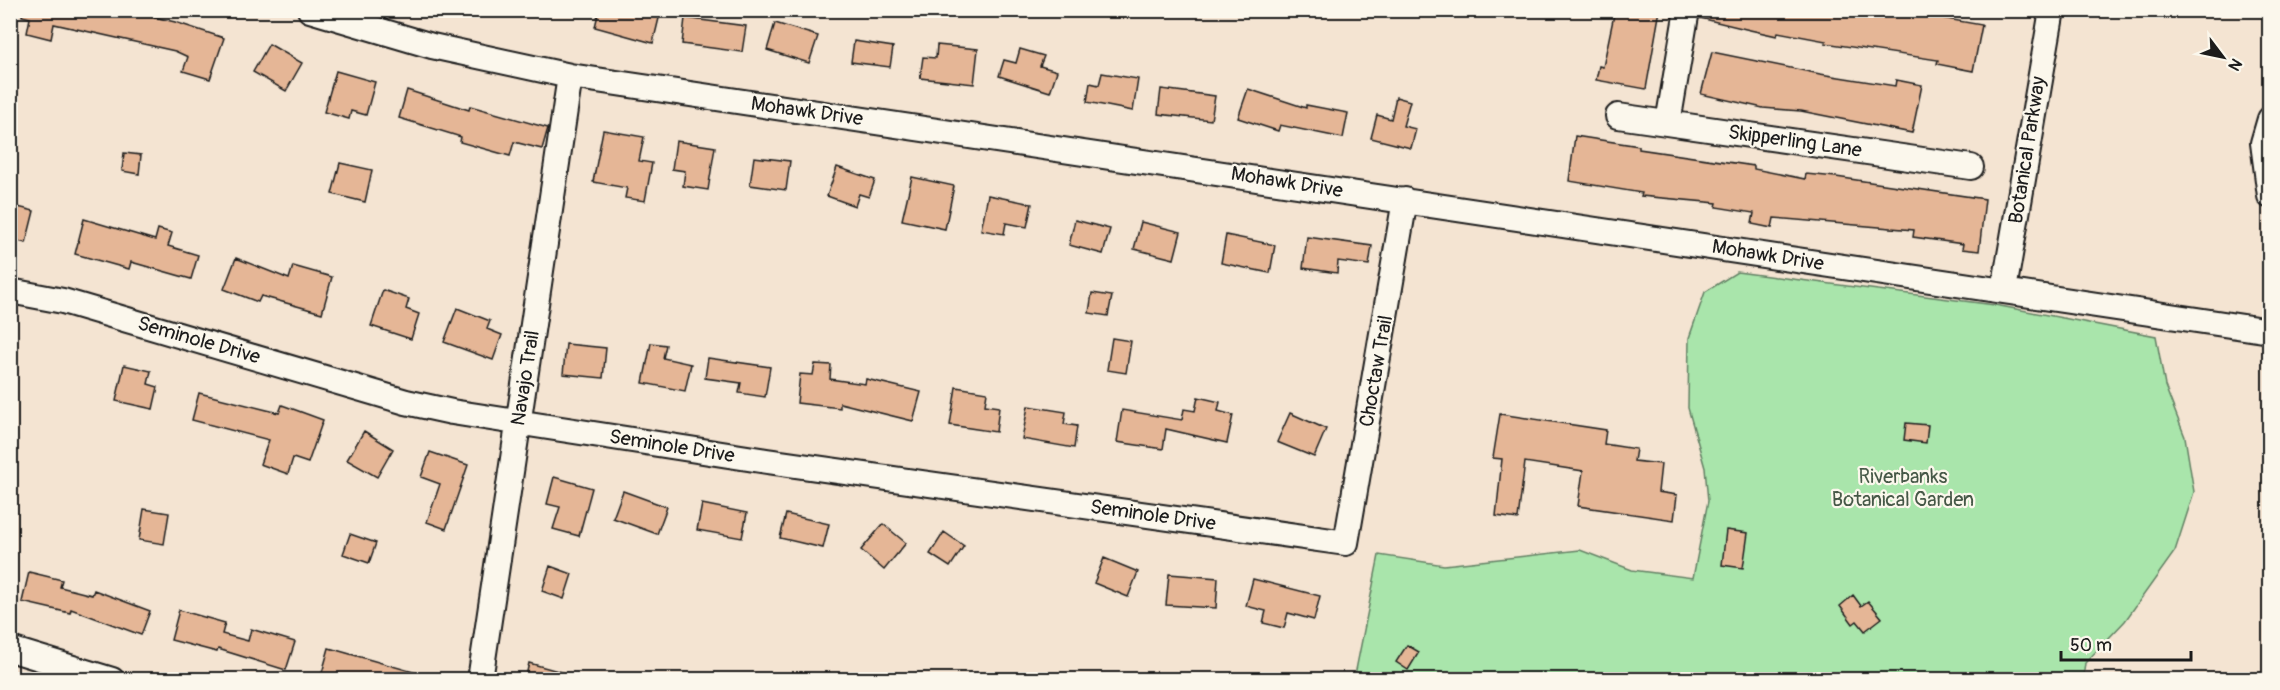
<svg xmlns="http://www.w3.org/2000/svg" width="2280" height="690" viewBox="0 0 2280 690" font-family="Pangolin,sans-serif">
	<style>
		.green { fill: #a9e5ab; stroke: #628064; stroke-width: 1.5 }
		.building { fill: #e5b696; stroke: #1c1c1c; stroke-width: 1.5 }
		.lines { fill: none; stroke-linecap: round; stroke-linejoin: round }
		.minor-casing { stroke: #1c1c1c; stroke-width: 28 }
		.minor { stroke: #fbf7ec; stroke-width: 24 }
		.labels { text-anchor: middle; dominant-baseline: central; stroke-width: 4.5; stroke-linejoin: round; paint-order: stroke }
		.street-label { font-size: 20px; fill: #1c1c1c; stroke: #fbf7ec }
		.park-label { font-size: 20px; fill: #465847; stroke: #fbf7ec }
	</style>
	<rect width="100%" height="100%" fill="#f4e4d2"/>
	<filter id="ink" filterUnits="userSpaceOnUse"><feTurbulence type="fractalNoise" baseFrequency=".0167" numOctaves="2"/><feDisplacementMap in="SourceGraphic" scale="12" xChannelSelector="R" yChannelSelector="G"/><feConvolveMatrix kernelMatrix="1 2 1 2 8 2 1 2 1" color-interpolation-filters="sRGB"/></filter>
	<g filter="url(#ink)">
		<path class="green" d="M1737 272 1995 305 2156 336 2165 386 2185 437 2194 492 2175 551 2125 621 2085 663 2083 679 1354 680 1379 555 1444 565 1580 550 1632 570 1693 578 1708 501 1705 468 1688 408 1689 338 1705 292Z"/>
		<path class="building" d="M23 10H125L175 22 224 38 210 79 183 71 188 57 175 51 54 24 51 39 27 33 30 18 22 16Z
			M599 10H648L660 14 653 43 595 27Z
			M1615 10H1660L1646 89 1596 80 1599 66 1603 67Z
			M1701 10H1895L1982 25 1973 71 1937 64 1938 60 1825 43 1826 41 1778 32 1777 36 1750 30 1700 18Z
			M685 18 746 26 742 52 682 44Z
			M775 23 818 36 809 63 767 50Z
			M854 41 893 47 890 67 851 62Z
			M269 44 302 63 286 91 253 72Z
			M937 45 978 49 974 84 920 78 923 57 936 58Z
			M1020 49 1044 56 1040 66 1057 71 1050 92 999 76 1004 60 1016 63Z
			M1712 52 1820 74 1895 86 1896 80 1922 85 1912 133 1801 111 1763 108 1701 94Z
			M336 71 375 82 366 115 351 111 349 119 324 112Z
			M1102 73 1138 79 1133 111 1087 102 1090 83 1099 85Z
			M1161 89 1215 96 1211 120 1158 114Z
			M1248 89 1306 108V105L1348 113 1343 138 1280 125 1278 131 1238 118Z
			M407 90 469 110 470 106 548 128 542 149 514 142 510 156 460 142 461 137 399 118Z
			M1396 97 1410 101 1403 126 1416 129 1411 148 1371 138 1377 115 1391 119Z
			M603 130 644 137 639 161 652 163 645 201 625 198 627 188 593 182Z
			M1575 136 1639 146V149L1754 166V169L1805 179 1806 174 1836 177 1985 199 1979 251 1962 249 1963 244 1913 237 1914 230 1774 218 1772 228 1752 224 1754 213 1716 207 1717 203 1641 196 1642 193 1569 181Z
			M676 141 715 147 708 190 683 186 685 171 672 169Z
			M124 153 141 155 139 174 122 171Z
			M754 157 790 161 786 190 750 185Z
			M340 163 372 170 365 202 332 194Z
			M837 167 875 180 869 197 859 194 855 206 827 196Z
			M912 177 954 186 945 229 902 220Z
			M988 195 1032 204 1027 227 1006 223 1004 234 981 230Z
			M10 205 34 211 26 243 10 239Z
			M84 219 155 240 158 229 172 233 168 246 198 255 191 279 131 262 129 269 75 254Z
			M1075 220 1110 229 1103 254 1069 245Z
			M1141 222 1181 232 1174 259 1134 249Z
			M1226 235 1275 245 1270 273 1221 263Z
			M1307 237 1372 246 1369 265 1338 261 1337 273 1303 268Z
			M236 258 289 279 293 266 332 277 322 313 261 296 258 302 224 289Z
			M383 290 409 299 406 309 419 314 411 339 371 326Z
			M1092 293 1112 296 1108 316 1089 313Z
			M457 308 490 321 487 329 502 335 493 360 444 342Z
			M1112 338 1131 341 1126 373 1107 370Z
			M651 343 666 345 663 358 691 364 685 391 643 383Z
			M566 344 606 348 603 378 563 374Z
			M708 358 770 367 765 397 739 393 741 383 705 378Z
			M815 364 831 365 830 379 865 384 866 379 921 392 913 421 840 403V408L797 403 800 374 813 375Z
			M124 365 151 371 148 384 158 387 153 409 116 401Z
			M956 387 987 392 985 405 999 407 996 432 950 425Z
			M199 393 279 413 282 405 323 420 308 463 293 458 288 474 260 464 269 440 192 420Z
			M1198 397 1220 402 1218 411 1233 415 1227 443 1166 429 1163 449 1117 442 1122 410 1182 420 1184 409 1195 411Z
			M1028 406 1066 412 1064 424 1077 426 1074 448 1022 439Z
			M1290 413 1326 429 1314 457 1277 442Z
			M1500 414 1606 430 1604 444 1636 449 1634 461 1661 464 1658 492 1677 495 1674 520 1578 506 1583 471 1525 462 1518 519 1496 516 1502 459 1493 458Z
			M1906 423 1928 425 1926 443 1904 440Z
			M364 431 393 449 377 477 347 460Z
			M430 452 468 465 446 529 427 522 440 484 421 477Z
			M554 477 592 488 579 536 553 529 560 507 547 504Z
			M623 491 667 507 657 534 613 518Z
			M702 504 747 513 742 538 697 530Z
			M144 509 169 513 164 544 139 540Z
			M786 514 829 524 823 548 780 538Z
			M883 524 906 543 884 570 861 550Z
			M1726 530 1748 533 1743 568 1722 565Z
			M944 532 964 546 950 567 930 554Z
			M350 534 376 543 369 563 343 554Z
			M1104 558 1138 572 1128 597 1094 583Z
			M550 566 572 574 564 599 542 591Z
			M29 572 62 580 60 587 92 595 94 590 150 611 141 635 71 609 70 613 22 602Z
			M1169 574 1218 578 1216 608 1166 605Z
			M1253 579 1320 596 1314 620 1288 613 1284 628 1263 623 1266 611 1246 606Z
			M1853 595 1861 606 1868 601 1882 618 1865 631 1857 621 1853 624 1840 606Z
			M179 610 225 623 222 634 248 641 251 629 295 642 286 670 218 649 217 652 171 640Z
			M1407 645 1419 652 1408 670 1396 662Z
			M329 648 424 675V680H320Z
			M529 663 573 675V680H525Z"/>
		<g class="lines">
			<g class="minor-casing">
				<path id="minor" d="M310 10 432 46 570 76 2270 331
					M1618 116 1971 167
					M2270 119 2263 143 2270 196
					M1668 123 1687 10
					M2004 290 2052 10
					M10 291 63 301 406 402 452 412 767 461 1346 543 1405 200
					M10 649 112 680
					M480 680 570 76"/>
			</g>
			<use href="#minor" class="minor"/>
		</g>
	</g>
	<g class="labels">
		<g class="street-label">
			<text transform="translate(807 111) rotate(8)">Mohawk Drive</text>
			<text transform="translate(1795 141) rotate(8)">Skipperling Lane</text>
			<text transform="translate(2027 150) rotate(-81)">Botanical Parkway</text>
			<text transform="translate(1287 182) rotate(9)">Mohawk Drive</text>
			<text transform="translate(1768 255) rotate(9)">Mohawk Drive</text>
			<text transform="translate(199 340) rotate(16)">Seminole Drive</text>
			<text transform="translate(1376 371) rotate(-80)">Choctaw Trail</text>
			<text transform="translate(525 378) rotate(-81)">Navajo Trail</text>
			<text transform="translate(672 446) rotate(9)">Seminole Drive</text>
			<text transform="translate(1153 515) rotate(8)">Seminole Drive</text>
		</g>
		<g class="park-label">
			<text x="1903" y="476">Riverbanks<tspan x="1903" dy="23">Botanical Garden</tspan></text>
		</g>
	</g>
	<rect width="2280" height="690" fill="none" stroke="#fbf7ec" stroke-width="36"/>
	<rect x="18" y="18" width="2244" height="654" fill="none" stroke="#1c1c1c" stroke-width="2" filter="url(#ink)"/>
	<g transform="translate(2223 57) rotate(122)" stroke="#fbf7ec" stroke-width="4.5" paint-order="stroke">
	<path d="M0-4.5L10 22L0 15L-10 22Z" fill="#1c1c1c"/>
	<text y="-9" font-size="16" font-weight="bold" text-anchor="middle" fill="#1c1c1c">N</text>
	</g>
	<path d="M2061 651v9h130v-9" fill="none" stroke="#1c1c1c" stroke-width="3"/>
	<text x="2070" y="651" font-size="18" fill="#1c1c1c" stroke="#fbf7ec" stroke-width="4.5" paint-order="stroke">50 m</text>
</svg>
